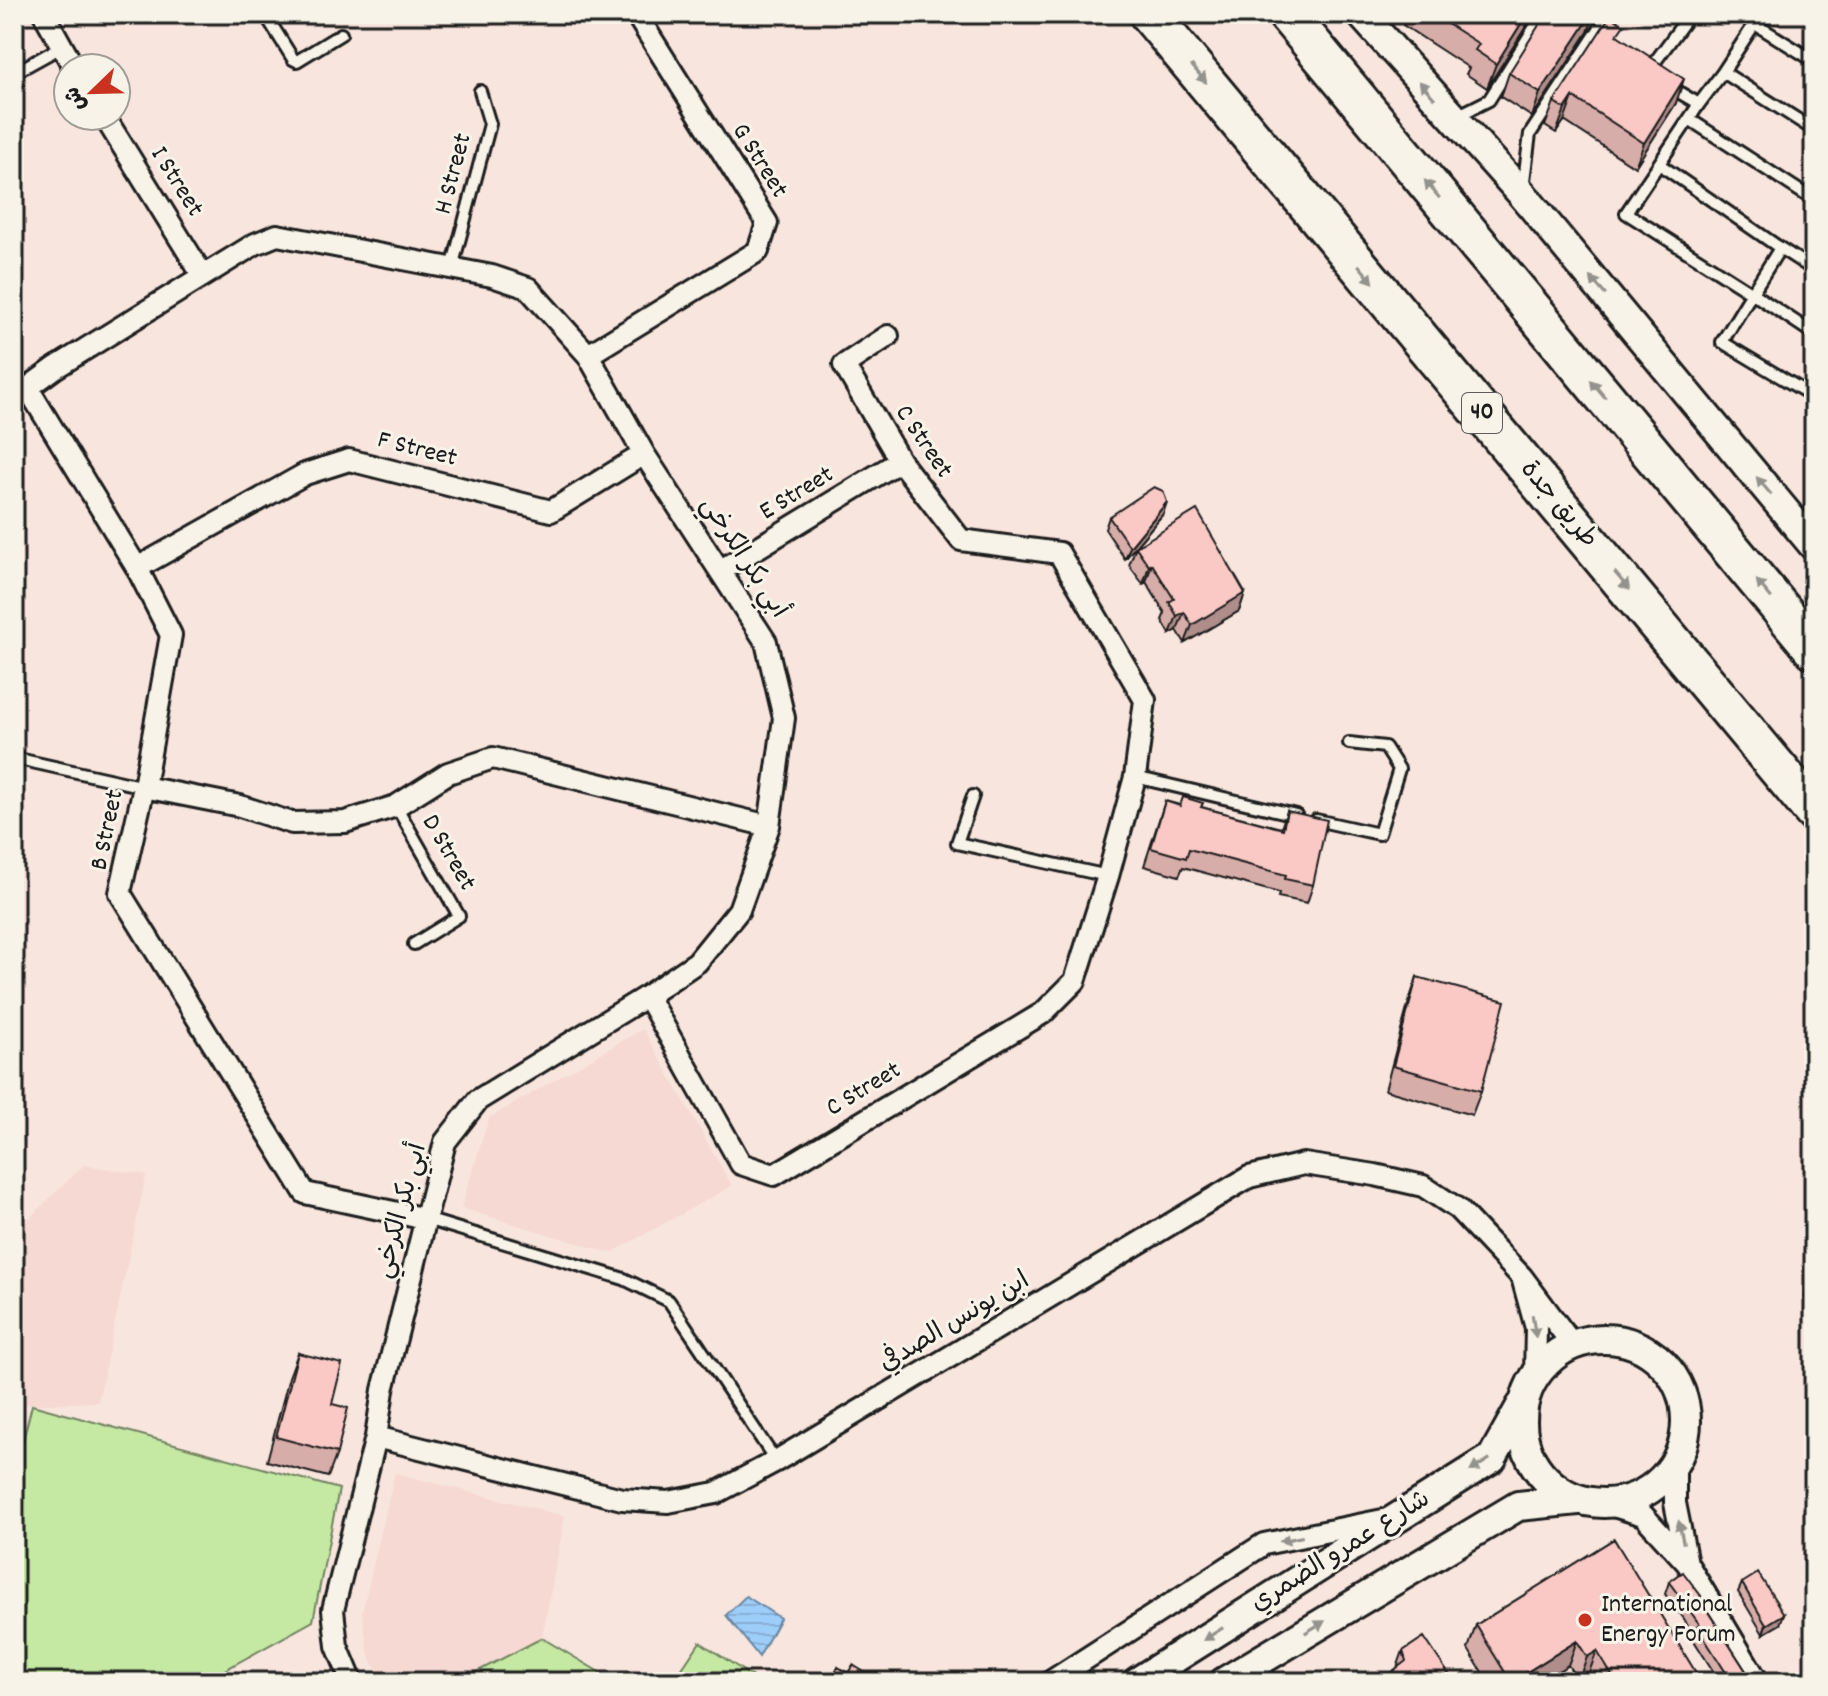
<svg xmlns="http://www.w3.org/2000/svg" width="1828" height="1696" viewBox="0 0 1828 1696" font-family="Dekko,'Playpen Sans Arabic',sans-serif">
	<style>
		.built { fill: #f5d9d2 }
		.green { fill: #c5e9a3; stroke: #708260; stroke-width: 2 }
		.water { fill: url(#water-rules); stroke: #6986a1; stroke-width: 2 }
		.lines { fill: none; stroke-linecap: round; stroke-linejoin: round }
		.lane-casing { stroke: #1c1c1c; stroke-width: 16 }
		.street-casing { stroke: #1c1c1c; stroke-width: 26 }
		.secondary-casing { stroke: #1c1c1c; stroke-width: 34 }
		.highway-casing { stroke: #1c1c1c; stroke-width: 44 }
		.lane { stroke: #f7f3e8; stroke-width: 10 }
		.street { stroke: #f7f3e8; stroke-width: 20 }
		.secondary { stroke: #f7f3e8; stroke-width: 28 }
		.highway { stroke: #f7f3e8; stroke-width: 38 }
		.wall { fill: #d7ada9; stroke: #1c1c1c; stroke-width: 2 }
		.shaded-wall { fill: #af8d8a; stroke: #1c1c1c; stroke-width: 2 }
		.building { fill: #fac9c5; stroke: #1c1c1c; stroke-width: 2 }
		.oneway { fill: #94928c }
		.poi-dot { fill: #c8321e; stroke: #f7f3e8; stroke-width: 3 }
		.labels { text-anchor: middle; dominant-baseline: central; stroke-width: 6; stroke-linejoin: round; paint-order: stroke }
		.shield { fill: #f7f3e8; stroke: #5e5c59; stroke-width: 2 }
		.shield-label { font-size: 24px; font-weight: bold; fill: #1c1c1c }
		.street-label { font-size: 26px; fill: #1c1c1c; stroke: #f7f3e8 }
		.poi-label { font-size: 26px; fill: #1c1c1c; stroke: #f7f3e8; text-anchor: start }
	</style>
	<defs>
		<pattern id="water-rules" width="6" height="5" patternUnits="userSpaceOnUse" patternTransform="scale(2)"><rect width="6" height="5" fill="#9dcdf9"/><path d="M0 2.5h6" fill="none" stroke="#87afd5"/></pattern>
	</defs>
	<rect width="100%" height="100%" fill="#f8e6de"/>
	<filter id="ink" filterUnits="userSpaceOnUse"><feTurbulence type="fractalNoise" baseFrequency=".0125" numOctaves="2"/><feDisplacementMap in="SourceGraphic" scale="16" xChannelSelector="R" yChannelSelector="G"/><feConvolveMatrix kernelMatrix="1 2 1 2 8 2 1 2 1" color-interpolation-filters="sRGB"/></filter>
	<g filter="url(#ink)">
		<path class="built" d="M643 1029 732 1186 611 1253 461 1208 489 1118Z
			M84 1165 146 1175 98 1402 14 1405V1233Z
			M395 1473 565 1516 542 1638 457 1682H381L368 1651 362 1613Z"/>
		<path class="green" d="M32 1405 339 1489 313 1621 203 1682H14V1476Z
			M542 1638 616 1682H457Z
			M700 1642 760 1682H673Z"/>
		<path class="water" d="M746 1596 780 1618 759 1657 726 1615Z"/>
		<g class="lines">
			<g class="lane-casing">
				<path id="lane" d="M265 14 293 59 297 61 341 34
					M1739 14 1814 61
					M1649 70 1690 14
					M1723 72 1761 14
					M14 73 61 47
					M1670 87 1699 104 1626 213 1752 293 1722 342 1814 397
					M1699 104 1723 72 1814 130
					M1457 116 1489 100 1543 14
					M1689 119 1812 199
					M1659 164 1780 248
					M1523 188 1530 134 1609 14
					M452 268 490 124 480 91
					M1814 270 1780 248 1752 293 1814 334
					M14 758 144 787
					M1135 777 1296 815
					M973 796 957 843 1108 876
					M396 806 459 916 414 944
					M1316 820 1379 834 1399 769 1385 747 1349 743
					M426 1219 624 1279 669 1301 776 1461"/>
			</g>
			<g class="street-casing">
				<path id="street" d="M44 14 74 68
					M104 116 203 276
					M588 355 758 251 767 223 636 14
					M29 390 137 568 171 635 144 787 120 893 305 1193 426 1219
					M14 398 55 368 203 276 255 244 277 235 492 276 528 288 588 355 644 454 766 642 784 718 769 826 739 910 697 962 647 996 478 1100 445 1142 383 1390 376 1437 333 1610 337 1646 352 1682
					M137 568 305 474 349 460 551 511 644 454
					M721 570 900 461
					M144 787 240 806 292 823 345 822 396 806 448 773 493 758 769 826
					M647 996 741 1164 774 1175 1043 1013 1075 981 1108 876 1135 777 1145 700 1059 553 961 540 900 461 844 365 888 336
					M1535 1375 1536 1328 1522 1277 1572 1344
					M376 1437 622 1499 668 1502 716 1493 776 1461 1249 1177 1304 1164 1375 1175 1423 1186 1458 1209 1522 1277
					M1607 1504 1643 1515 1687 1563 1675 1503V1464
					M1687 1563 1758 1682
					M1050 1682 1264 1544 1388 1519"/>
			</g>
			<g class="secondary-casing">
				<path id="secondary" d="M1361 14 1522 194 1814 546
					M1522 1421a82 82 0 1 1 164 0a82 82 0 1 1-164 0Z
					M1137 1682 1492 1458 1521 1406
					M1224 1682 1518 1506 1578 1500"/>
			</g>
			<g class="highway-casing">
				<path id="highway" d="M1149 14 1814 812
					M1287 14 1814 649"/>
			</g>
			<use href="#lane" class="lane"/>
			<use href="#street" class="street"/>
			<use href="#secondary" class="secondary"/>
			<use href="#highway" class="highway"/>
		</g>
		<path class="wall" d="M1407 14H1534L1487 88 1466 74 1469 68 1403 25Z
			M1588 32 1532 117 1501 97 1509 73Z
			M1619 37 1676 103 1635 167 1564 121 1556 133 1545 126 1554 102Z
			M1163 514 1125 559 1105 529 1109 517Z
			M1136 547 1245 593 1239 611 1185 643 1177 630 1170 634 1162 620 1165 613 1146 582 1143 584 1129 565Z
			M1165 801 1180 805 1201 807 1281 828 1287 811 1313 885 1307 903 1278 897 1279 893 1183 867 1179 876 1144 866Z
			M1417 977 1481 1091 1472 1115 1385 1090 1409 1001Z
			M1814 1282V1313L1805 1297 1809 1285Z
			M298 1353 332 1404 337 1453 328 1477 267 1461 289 1377Z
			M1814 1406V1453L1809 1418Z
			M1614 1539 1696 1682H1592L1588 1675 1578 1681 1568 1665 1540 1682H1488L1468 1649 1476 1625Z
			M1669 1582 1701 1596 1700 1599 1753 1682H1720L1693 1639 1694 1634 1665 1594Z
			M1742 1583 1780 1624 1763 1634 1738 1592Z
			M1403 1651 1454 1682H1382L1384 1678 1397 1668Z"/>
		<path class="shaded-wall" d="M1527 14H1534L1487 88 1496 64Z
			M1592 14H1594L1588 32 1532 117 1540 93Z
			M1684 79 1676 103 1635 167 1644 143Z
			M1573 97 1564 121 1556 133 1565 109Z
			M1167 502 1163 514 1125 559 1130 547Z
			M1152 564 1146 582 1143 584 1149 566Z
			M1245 593 1239 611 1185 643 1192 625Z
			M1184 612 1177 630 1170 634 1177 616Z
			M1784 1614 1780 1624 1763 1634 1766 1625Z
			M1577 1641 1568 1665 1540 1682H1511Z
			M1597 1651 1588 1675 1578 1681 1587 1657Z"/>
		<path class="building" d="M1432 14H1527L1496 64 1475 50 1479 44Z
			M1546 14H1592L1540 93 1509 73Z
			M1610 16 1624 25 1617 35 1684 79 1644 143 1573 97 1565 109 1554 102Z
			M1154 487 1163 491 1167 502 1130 547 1109 517Z
			M1197 510 1245 593 1192 625 1184 612 1177 616 1169 602 1174 599 1152 564 1149 566 1136 547Z
			M1183 797 1203 803 1201 807 1283 829 1287 811 1327 820 1313 885 1285 879 1286 875 1189 849 1186 858 1151 848 1165 801 1180 806Z
			M1417 977 1505 1001 1481 1091 1393 1066Z
			M1814 1282V1293L1809 1285Z
			M298 1353 342 1364 332 1404 348 1408 337 1453 276 1437Z
			M1614 1539 1698 1676 1688 1682H1616L1597 1651 1587 1657 1577 1641 1511 1682 1476 1625Z
			M1683 1572 1701 1596 1699 1598 1753 1682H1732L1697 1627 1700 1625 1669 1582Z
			M1758 1573 1784 1614 1766 1625 1742 1583Z
			M1424 1637 1454 1682H1386L1384 1678 1406 1661 1403 1651Z
			M853 1665 880 1682H835L831 1679 838 1667 848 1673Z"/>
		<defs><path id="oneway-solid" d="M-6-.8H1V-3.2L6.5 0L1 3.2V.8H-6Z" transform="scale(2)"/></defs>
		<g class="oneway">
			<use href="#oneway-solid" transform="translate(1199 74) rotate(50)"/>
			<use href="#oneway-solid" transform="translate(1427 90) rotate(-131)"/>
			<use href="#oneway-solid" transform="translate(1432 189) rotate(-130)"/>
			<use href="#oneway-solid" transform="translate(1366 274) rotate(50)"/>
			<use href="#oneway-solid" transform="translate(1598 286) rotate(-130)"/>
			<use href="#oneway-solid" transform="translate(1598 389) rotate(-130)"/>
			<use href="#oneway-solid" transform="translate(1764 486) rotate(-130)"/>
			<use href="#oneway-solid" transform="translate(1622 581) rotate(50)"/>
			<use href="#oneway-solid" transform="translate(1764 589) rotate(-130)"/>
			<use href="#oneway-solid" transform="translate(1534 1326) rotate(81)"/>
			<use href="#oneway-solid" transform="translate(1480 1465) rotate(148)"/>
			<use href="#oneway-solid" transform="translate(1681 1532) rotate(-102)"/>
			<use href="#oneway-solid" transform="translate(1291 1539) rotate(168)"/>
			<use href="#oneway-solid" transform="translate(1315 1627) rotate(-31)"/>
			<use href="#oneway-solid" transform="translate(1213 1634) rotate(148)"/>
		</g>
	</g>
	<circle class="poi-dot" cx="1585" cy="1620" r="8"/>
	<g class="labels">
		<rect class="shield" x="1462" y="393" width="40" height="40" rx="6"/>
		<g class="shield-label">
			<text x="1482" y="413">40</text>
		</g>
		<g class="street-label">
			<text transform="translate(759 161) rotate(58)">G Street</text>
			<text transform="translate(454 174) rotate(-75)">H Street</text>
			<text transform="translate(176 182) rotate(58)">I Street</text>
			<text transform="translate(923 442) rotate(56)">C Street</text>
			<text transform="translate(417 450) rotate(14)">F Street</text>
			<text transform="translate(797 494) rotate(-31)">E Street</text>
			<text transform="translate(1558 505) rotate(50)">طريق جدة</text>
			<text transform="translate(743 558) rotate(57)">أبي بكر الكرخي</text>
			<text transform="translate(108 830) rotate(-78)">B Street</text>
			<text transform="translate(448 853) rotate(60)">D Street</text>
			<text transform="translate(864 1090) rotate(-31)">C Street</text>
			<text transform="translate(402 1211) rotate(-75)">أبي بكر الكرخي</text>
			<text transform="translate(955 1323) rotate(-31)">ابن يونس الصدفي</text>
			<text transform="translate(1341 1552) rotate(-32)">شارع عمرو الضمري</text>
		</g>
		<g class="poi-label">
			<text x="1601" y="1605">International<tspan x="1601" dy="30">Energy Forum</tspan></text>
		</g>
	</g>
	<rect width="1828" height="1696" fill="none" stroke="#f7f3e8" stroke-width="48"/>
	<rect x="24" y="24" width="1780" height="1648" fill="none" stroke="#1c1c1c" stroke-width="3" filter="url(#ink)"/>
	<g transform="translate(92 92) rotate(247)"><circle r="38" fill="#f7f3e8" stroke="#9f9d96" stroke-width="2"/>
	<path d="M0-6L14 30L0 20L-14 30Z" fill="#c8321e"/>
	<text y="-12" font-size="22" font-weight="bold" text-anchor="middle" fill="#1c1c1c">ش</text>
	</g>
</svg>
